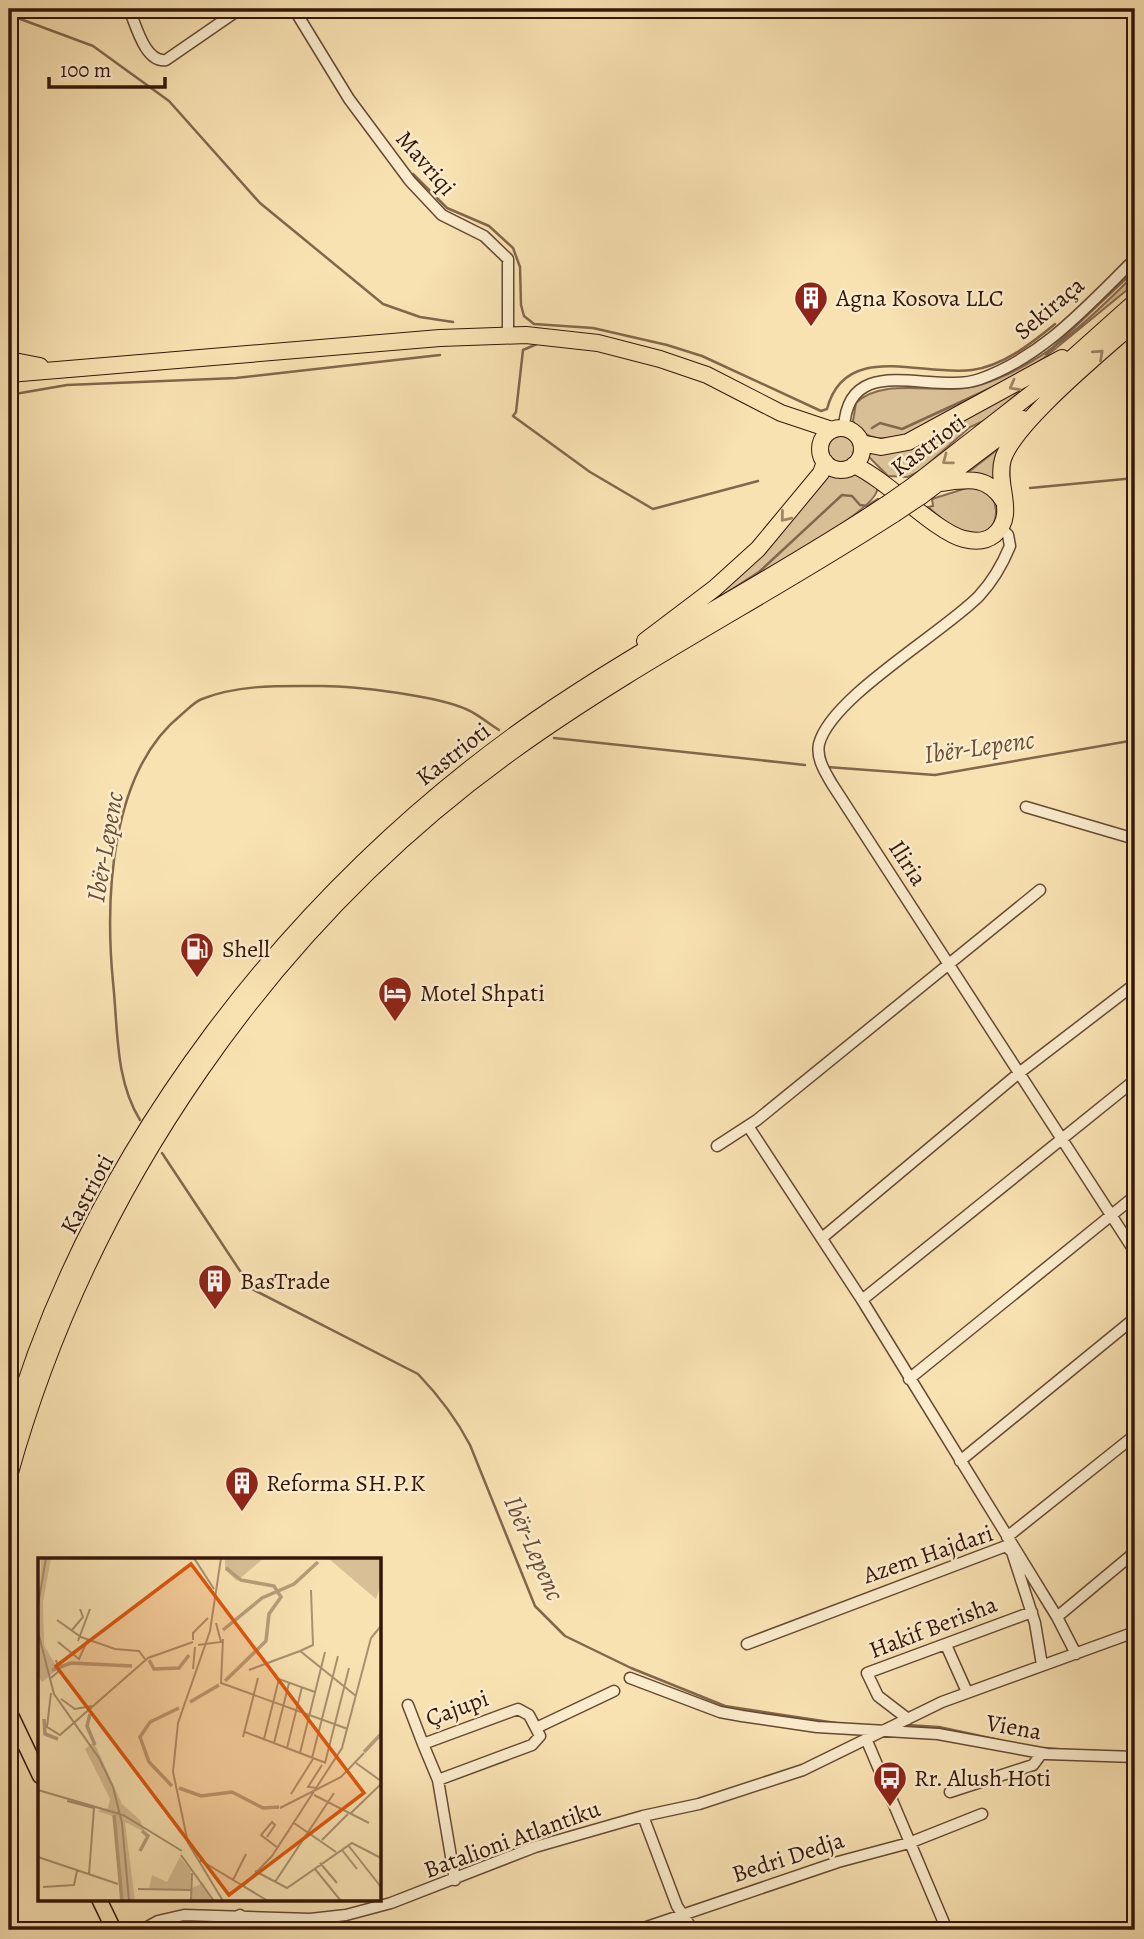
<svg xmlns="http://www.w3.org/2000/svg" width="1144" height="1939" viewBox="0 0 1144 1939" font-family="Alegreya,serif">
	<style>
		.green { fill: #d8bf95; stroke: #866a4f; stroke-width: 2 }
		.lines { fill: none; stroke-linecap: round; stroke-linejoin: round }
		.stream { stroke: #82674c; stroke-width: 2.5 }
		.minor-casing { stroke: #654933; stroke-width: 13 }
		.major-casing { stroke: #341609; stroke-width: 17 }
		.highway-casing { stroke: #341609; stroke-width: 18 }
		.minor { stroke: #fbeccd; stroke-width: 10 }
		.major { stroke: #f9e2b2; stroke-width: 14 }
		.highway { stroke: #f9e2b2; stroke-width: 16 }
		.highway-bridge-casing { stroke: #341609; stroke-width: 18; stroke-linecap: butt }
		.highway-bridge { stroke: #f9e2b2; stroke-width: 16 }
		.oneway { stroke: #a08666 }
		.labels { text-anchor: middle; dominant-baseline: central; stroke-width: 5; stroke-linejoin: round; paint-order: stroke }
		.street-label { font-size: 24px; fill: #341609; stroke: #fbeccd }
		.poi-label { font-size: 24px; fill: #341609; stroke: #fbeccd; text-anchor: start }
		.water-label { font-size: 26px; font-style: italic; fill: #684c36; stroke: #fbeccd }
		.inset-river { fill: none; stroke: #b69d79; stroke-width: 3.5 }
		.inset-road { fill: none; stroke: #aa906e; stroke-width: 2 }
		.view { fill: #df560c; fill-opacity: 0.15; stroke: #df560c; stroke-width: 3.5 }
		.inset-edge { fill: none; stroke: #341609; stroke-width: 3.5 }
	</style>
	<rect width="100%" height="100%" fill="#f9e2b2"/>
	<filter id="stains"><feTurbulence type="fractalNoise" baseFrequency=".00286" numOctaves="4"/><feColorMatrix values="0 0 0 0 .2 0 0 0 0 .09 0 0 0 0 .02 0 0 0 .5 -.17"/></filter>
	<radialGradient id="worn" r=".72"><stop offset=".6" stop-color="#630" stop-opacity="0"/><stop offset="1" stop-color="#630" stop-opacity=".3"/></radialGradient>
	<path class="green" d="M1135 274 1133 285 1044 358 1009 382 908 434C886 440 866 443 853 421L856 403C885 375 941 397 980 385 1042 366 1090 319 1135 274Z
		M1038 376 988 419 970 427 920 471 908 477 888 476 867 455Z
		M828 449a13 13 0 1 1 26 0a13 13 0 1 1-26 0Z
		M1003 447 996 482 966 474 998 449Z
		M855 472 884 491 877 490C875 515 709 603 680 619L831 473Z
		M973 486 992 495C1005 525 984 545 955 528 945 523 936 514 928 507L933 506 932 499Z"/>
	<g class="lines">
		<path class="stream" d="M15 17 93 46 169 101 260 203 383 304 420 317 453 322
			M413 174 447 208 489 226 513 248 520 267 521 305 524 316 534 324 593 328 667 345 702 356 821 411 827 409C845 340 922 377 972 370 1003 366 1032 343 1055 324
			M537 344 523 350 516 412 513 416 590 472 653 509 758 481
			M1046 354 1135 270
			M9 395 67 385 236 378 440 355
			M872 428 880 423 902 429 991 388
			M1030 488 1135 478
			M719 598 759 572 842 495 852 496 860 505 867 506 878 499
			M554 738 805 765
			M827 767 935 775 1135 740
			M140 1120C115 1080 118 1029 113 982 105 898 110 772 181 715 187 710 194 702 202 699 240 684 282 686 322 686 356 686 439 696 468 710 479 715 489 724 499 730
			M162 1153 252 1289 418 1374C439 1396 456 1418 470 1445L535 1606 565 1636 631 1668 725 1706 836 1723
			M906 1725 939 1727 999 1740
			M1044 1748 1069 1750
			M1124 1752 1135 1751"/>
		<g class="minor-casing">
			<path id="minor" d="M129 9C136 25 145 63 166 60L240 9
				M294 9 349 99 410 181 442 215 484 236 508 259V334
				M9 23 13 9
				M844 428C848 349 933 396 980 379 1044 356 1088 305 1135 259
				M1001 528 1008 535 1010 546C1003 563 992 582 979 596 943 633 831 697 819 744 816 758 825 772 832 784L1135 1252
				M1026 807 1135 839
				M748 1126 862 1300 1057 1617 1076 1654
				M717 1146 757 1120 1040 890
				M822 1238 1019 1073 1135 984
				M862 1300 1135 1080
				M909 1379 1135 1196
				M960 1461 1135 1318
				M1007 1537 1135 1435
				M1057 1617 1135 1552
				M747 1644 1006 1546 1012 1552 1035 1623 1042 1665
				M946 1645 967 1692
				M630 1678 720 1712 742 1716 817 1727 938 1734 1047 1754 1135 1757
				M408 1705 423 1744
				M908 1719 878 1696 867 1673 1032 1612
				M536 1728 614 1691
				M867 1741 947 1930
				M438 1780 532 1745 540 1736 529 1715 518 1709 423 1744 438 1780 455 1880
				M950 1792 1033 1765 1042 1753
				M643 1816 677 1906 693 1930
				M240 1915 246 1930
				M142 1930 158 1921 184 1915 310 1919 346 1915 391 1903 535 1847 643 1816 699 1804 803 1770 942 1702 1135 1632
				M638 1930 838 1862 909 1843 982 1814"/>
		</g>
		<g class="major-casing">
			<path id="major" d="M9 1711 40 1776
				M99 1899 114 1930"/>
		</g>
		<g class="highway-casing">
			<path id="highway" d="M9 360 40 366
				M9 374 440 338 526 335 598 343 660 359 707 375 781 413 832 430
				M820 449a21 21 0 1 1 42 0a21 21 0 1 1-42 0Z
				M861 443 881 447 908 442 1062 358
				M854 465C889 481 935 532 964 539 975 542 985 542 994 535 1018 515 995 485 1003 459 1015 422 1104 350 1135 322
				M939 483C966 480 986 474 1003 500
				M914 485 1040 387 1135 302
				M921 496 1023 419
				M645 641 715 588 758 549 821 473 825 462
				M9 1436C91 1149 294 888 537 719 650 641 773 580 887 504
				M9 1476C89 1188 271 924 514 750 635 663 769 595 894 514"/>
		</g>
		<use href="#minor" class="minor"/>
		<use href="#major" class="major"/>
		<use href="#highway" class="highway"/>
		<g class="highway-bridge-casing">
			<path id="highway-bridge" d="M887 504 914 485
				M894 514 921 496"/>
		</g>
		<use href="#highway-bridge" class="highway-bridge"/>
	</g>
	<defs><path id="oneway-chevron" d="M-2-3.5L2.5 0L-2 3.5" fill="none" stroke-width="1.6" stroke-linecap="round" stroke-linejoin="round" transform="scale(1.75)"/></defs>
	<g class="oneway">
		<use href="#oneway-chevron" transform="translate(1099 354) rotate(-42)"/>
		<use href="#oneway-chevron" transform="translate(1014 386) rotate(151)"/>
		<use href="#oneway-chevron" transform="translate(947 460) rotate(143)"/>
		<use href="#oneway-chevron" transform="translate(785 517) rotate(129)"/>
	</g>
	<defs>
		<g id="building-pin" transform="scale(1.75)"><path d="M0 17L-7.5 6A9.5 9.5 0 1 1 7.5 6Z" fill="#8f2418" stroke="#fbeccd"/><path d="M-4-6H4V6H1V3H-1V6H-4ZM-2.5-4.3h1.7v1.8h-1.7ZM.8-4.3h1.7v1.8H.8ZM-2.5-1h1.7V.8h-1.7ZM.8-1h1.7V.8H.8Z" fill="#fff"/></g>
		<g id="fuel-pin" transform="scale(1.75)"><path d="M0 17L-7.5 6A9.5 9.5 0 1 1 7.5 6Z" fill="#8f2418" stroke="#fbeccd"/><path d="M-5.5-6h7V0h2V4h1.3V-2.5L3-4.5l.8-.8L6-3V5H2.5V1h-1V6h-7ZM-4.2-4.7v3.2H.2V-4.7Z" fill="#fff"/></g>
		<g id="hotel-pin" transform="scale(1.75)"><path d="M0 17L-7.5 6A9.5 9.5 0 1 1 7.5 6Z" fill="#8f2418" stroke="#fbeccd"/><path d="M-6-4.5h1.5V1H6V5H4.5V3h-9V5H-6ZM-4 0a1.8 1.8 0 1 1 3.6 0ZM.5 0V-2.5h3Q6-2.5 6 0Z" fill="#fff"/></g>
		<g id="bus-pin" transform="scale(1.75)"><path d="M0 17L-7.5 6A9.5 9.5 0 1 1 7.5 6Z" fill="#8f2418" stroke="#fbeccd"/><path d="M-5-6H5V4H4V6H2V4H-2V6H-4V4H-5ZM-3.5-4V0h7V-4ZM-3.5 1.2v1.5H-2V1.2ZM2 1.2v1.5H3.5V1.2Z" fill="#fff"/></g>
	</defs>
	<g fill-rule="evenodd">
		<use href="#building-pin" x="811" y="298"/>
		<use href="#fuel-pin" x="197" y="949"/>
		<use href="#hotel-pin" x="395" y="993"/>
		<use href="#building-pin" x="215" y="1281"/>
		<use href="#building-pin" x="242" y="1483"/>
		<use href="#bus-pin" x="890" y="1778"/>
	</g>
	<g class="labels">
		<g class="street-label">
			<text transform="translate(426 163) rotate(49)">Mavriqi</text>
			<text transform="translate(1049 308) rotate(-40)">Sekiraça</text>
			<text transform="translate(928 445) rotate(-37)">Kastrioti</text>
			<text transform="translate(453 754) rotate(-38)">Kastrioti</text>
			<text transform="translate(908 863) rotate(57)">Iliria</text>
			<text transform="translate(87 1194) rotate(-62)">Kastrioti</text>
			<text transform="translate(928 1554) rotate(-19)">Azem Hajdari</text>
			<text transform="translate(933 1627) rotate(-21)">Hakif Berisha</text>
			<text transform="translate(457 1708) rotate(-20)">Çajupi</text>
			<text transform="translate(1014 1727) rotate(10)">Viena</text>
			<text transform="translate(512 1839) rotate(-20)">Batalioni Atlantiku</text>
			<text transform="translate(788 1857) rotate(-18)">Bedri Dedja</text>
		</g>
		<g class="poi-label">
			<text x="836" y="298">Agna Kosova LLC</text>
			<text x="222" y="949">Shell</text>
			<text x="420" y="993">Motel Shpati</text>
			<text x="240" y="1281">BasTrade</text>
			<text x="266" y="1483">Reforma SH.P.K</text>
			<text x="914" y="1778">Rr. Alush Hoti</text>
		</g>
		<g class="water-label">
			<text transform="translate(979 747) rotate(-8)">Ibër-Lepenc</text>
			<text transform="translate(105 847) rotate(-80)">Ibër-Lepenc</text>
			<text transform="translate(534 1548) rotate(66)">Ibër-Lepenc</text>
		</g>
	</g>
	<g transform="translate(38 1558)">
		<rect width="343" height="343" fill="#f9e2b2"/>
		<path d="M3 0H13L5 44 6 87 20 111 4 124 0 118ZM187 0H226L199 23 187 12ZM290 0H343V49L342 30 338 41ZM56 184 84 246 102 262 107 274 87 264 97 343H82L77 259 59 253 70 250 72 241 47 191ZM142 299 153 313 152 331 165 325 175 343H154L152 331H111L114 317 129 324Z" fill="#d8bf95"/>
		<path class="inset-river" d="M185 72 224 40 256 26 280 4M111 102 116 111 141 110 151 97M14 112 33 105 94 108M187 123 228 83 231 56 243 39 236 28 203 22 188 10M152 144 181 127M52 156 49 168 57 187M6 161 7 176 20 181M326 194 343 176M134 228 111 204 102 179 112 164 141 150M141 230 163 238 194 234 225 250 241 249M76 257 84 343M102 293 110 278 104 273"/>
		<path class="inset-road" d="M156 0 176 31M183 0 172 73 140 165 135 214 150 285 185 343M0 47 8 0M19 62 43 79 77 91 101 93 107 101M34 72 45 59 42 51M0 74 16 136 61 200 75 229 84 265 91 343M185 81 183 125 310 171M155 82V75L170 60M40 83 52 51M20 84 41 101 50 81M160 87 183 84 178 65M262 93 275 87 273 32M155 111 157 89M211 112 262 93 318 138M13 120 21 113 18 102M13 135 9 169 22 177 110 100 155 84M23 141 37 151 54 148M207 174 288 205M205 179 220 120M226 181 241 121 277 134M236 185 251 125M249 190 264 129M262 195 287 94M274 200 300 98M287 205 311 110M318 205 343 223M279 230 270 229 284 207M0 232 85 257 144 293M253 236 275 201M276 237 331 265M29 243 56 250 51 316M242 250 303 219 326 195M312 256 343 226M256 265 298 294M229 279 237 267 234 264 223 277 240 290M284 282 310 256M310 287 343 329M304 292 319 311M143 297 176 343M0 299 80 326M162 302 230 343M282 305 299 325M277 311 303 343M217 313 249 330 314 285 343 300M195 322 208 296M237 324 296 235M206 327 234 298 304 190 333 80 343 68M5 329 36 327 39 313M100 331 153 332M153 343 154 315"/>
		<path class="view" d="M153 6 326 235 191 337 18 108Z"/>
		<rect width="343" height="343" class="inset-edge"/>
	</g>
	<rect width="1144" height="1939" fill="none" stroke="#f9e2b2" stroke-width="35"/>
	<rect x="10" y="10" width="1123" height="1918" fill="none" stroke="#341609" stroke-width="3.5"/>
	<rect x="18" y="18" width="1109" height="1904" fill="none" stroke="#341609" stroke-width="2"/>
	<path d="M49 77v10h116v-10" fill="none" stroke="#341609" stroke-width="3.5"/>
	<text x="60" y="77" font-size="21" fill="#341609" stroke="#fbeccd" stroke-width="5" paint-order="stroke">100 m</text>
	<rect width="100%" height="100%" filter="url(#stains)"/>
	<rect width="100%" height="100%" fill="url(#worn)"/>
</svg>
